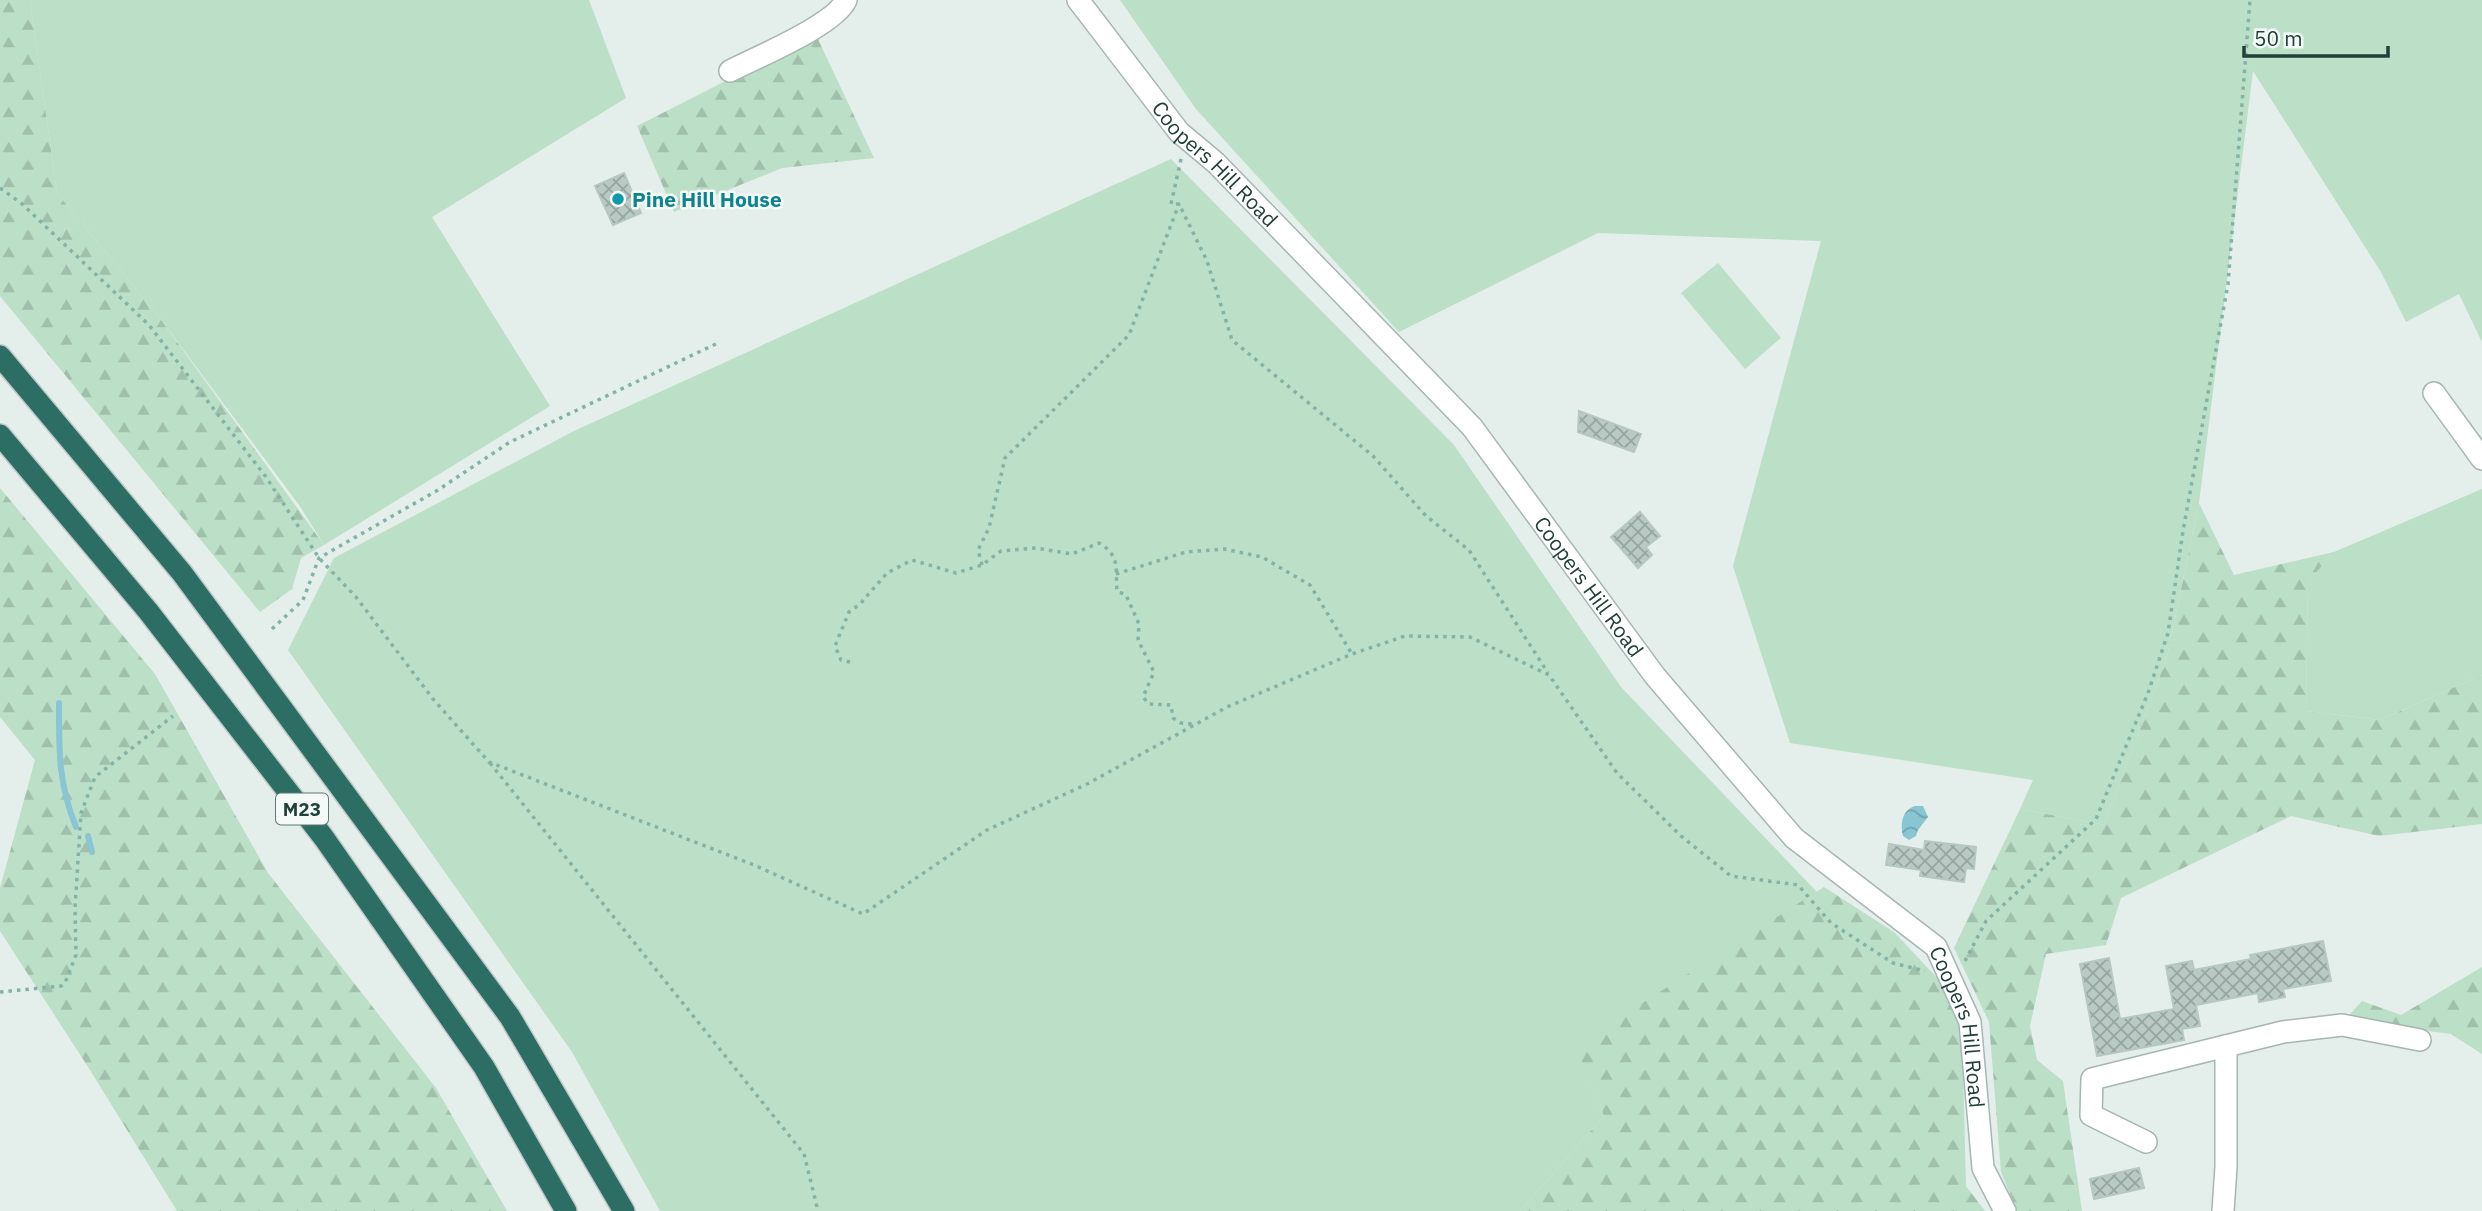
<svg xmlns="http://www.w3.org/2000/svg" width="2482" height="1211" viewBox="0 0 2482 1211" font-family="'IBM Plex Sans',sans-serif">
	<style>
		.grass { fill: #bcdfc7 }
		.forest { fill: url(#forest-firs) }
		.water { fill: url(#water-waves) }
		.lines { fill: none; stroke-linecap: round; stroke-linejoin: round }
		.stream { stroke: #8ac5d4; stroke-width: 6 }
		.building { fill: url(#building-cross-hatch); stroke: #b6c8c1; stroke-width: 2 }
		.minor-casing { stroke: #a6b6b2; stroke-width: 24 }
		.highway-casing { stroke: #c1cac8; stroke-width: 24 }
		.path { stroke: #83b3a6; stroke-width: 3.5; stroke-dasharray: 3.5 5; stroke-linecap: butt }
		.minor { stroke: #fff; stroke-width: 21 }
		.highway { stroke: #2d6e64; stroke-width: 21 }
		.culture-dot { fill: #0f9aa8; stroke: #f4faf7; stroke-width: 2.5 }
		.labels { text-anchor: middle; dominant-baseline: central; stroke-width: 5; stroke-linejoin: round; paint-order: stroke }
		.shield { fill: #f4faf7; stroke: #617873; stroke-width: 2 }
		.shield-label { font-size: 19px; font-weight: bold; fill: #22403a }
		.street-label { font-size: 21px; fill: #22403a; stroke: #f4faf7 }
		.culture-label { font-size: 21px; font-weight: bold; fill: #0d838f; stroke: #f4faf7; text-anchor: start }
	</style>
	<defs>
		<pattern id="forest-firs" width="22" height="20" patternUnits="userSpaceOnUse" patternTransform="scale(1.75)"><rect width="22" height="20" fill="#bcdfc7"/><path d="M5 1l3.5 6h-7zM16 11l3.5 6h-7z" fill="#a1c0ac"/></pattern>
		<pattern id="water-waves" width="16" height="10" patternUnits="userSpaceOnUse" patternTransform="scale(1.75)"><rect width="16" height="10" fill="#8ac5d4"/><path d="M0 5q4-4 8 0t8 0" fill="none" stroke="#70a1ad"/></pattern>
		<pattern id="building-cross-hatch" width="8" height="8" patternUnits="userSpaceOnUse" patternTransform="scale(1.75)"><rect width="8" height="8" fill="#b9c9c3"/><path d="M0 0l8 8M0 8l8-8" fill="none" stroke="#96a59f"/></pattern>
	</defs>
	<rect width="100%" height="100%" fill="#e4eeea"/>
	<path class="grass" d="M30 0H589L626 98 432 217 550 406 324 545 299 505 159 317 57 193Z
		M1120 0H2482V342L2459 294 2406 322 2381 272 2253 71 2199 503 2167 657 2104 825 2020 809 2033 780 1790 743 1733 566 1821 241 1598 233 1399 332 1196 109Z
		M1171 159 1454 445 1621 687 1817 892 1577 1049 1604 1116 1520 1211H660L572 1052 288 650 334 558 574 431Z
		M1718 263 1781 338 1745 369 1681 293Z
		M2482 489V675L2380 720 2306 711 2308 582 2334 552Z"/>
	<path class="forest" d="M0 0H30L57 193 159 317 324 545 301 558 292 589 260 612 0 296Z
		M816 35 874 158 782 168 674 212 637 126Z
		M0 488 155 674 268 873 436 1088 507 1211H177L90 1070 0 931V888L35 760 0 717Z
		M2199 503 2234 575 2334 552 2308 582 2306 711 2380 720 2482 675V824L2379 836 2291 816 2121 898 2106 945 2046 954 2030 1026 2037 1060 2063 1081 2082 1211H2017L2001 1172 1989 1022 1954 948 2020 809 2104 825 2167 657Z
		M1824 887 1894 932 1941 982 1962 1035 1966 1186 1985 1211H1520L1604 1116 1575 1046Z
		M2482 967V1054L2451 1034 2345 1020 2362 1001 2401 1015Z"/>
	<path class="water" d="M1915 806H1923L1928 817 1918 830 1916 836 1909 840 1903 836C1900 824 1902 810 1915 806Z"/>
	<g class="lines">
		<path class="stream" d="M59 703C59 749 58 783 76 827
			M88 836 92 852"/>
	</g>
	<path class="building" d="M624 173 641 213 613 225 595 186Z
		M1579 411 1641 434 1634 452 1578 432Z
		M1640 512 1660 536 1646 547 1652 555 1638 568 1611 537Z
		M1925 841 1976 847 1974 869 1966 868 1964 882 1920 876 1921 870 1886 865 1889 844 1924 850Z
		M2323 941 2331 981 2283 989 2285 997 2259 1002 2258 993 2196 1005 2200 1026 2182 1029 2184 1040 2097 1056 2080 964 2109 958 2120 1019 2174 1009 2166 966 2192 961 2194 970 2251 959 2250 955Z
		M2139 1168 2144 1188 2094 1199 2090 1179Z"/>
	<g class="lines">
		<g class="minor-casing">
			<g id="minor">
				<path id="s1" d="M1078 0 1179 132 1216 163 1472 427 1655 676 1794 838 1936 947 1970 1022 1983 1168 2005 1211"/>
				<path d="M730 71C757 57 835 25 846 0"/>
				<path d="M2434 393 2482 459"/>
				<path d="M2146 1142 2091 1115 2092 1079 2226 1046"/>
				<path d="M2223 1211 2226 1167V1046L2283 1032 2342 1025 2420 1040"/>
			</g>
		</g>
		<g class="highway-casing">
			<path id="highway" d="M0 356 182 573 510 1017 624 1211
				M0 435 148 611 324 838 484 1067 566 1211"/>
		</g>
		<path class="path" d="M1181 159 1171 204H1179L1207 261 1232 340 1373 456 1426 516 1469 550 1548 673
			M0 188 21 203 149 325 266 477 319 558 356 597 433 699 489 762 754 865 863 914 987 830 1087 784 1227 707 1352 654 1405 636 1470 637 1549 675 1617 773 1681 836 1731 876 1798 885 1831 923 1893 963 1925 971
			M982 565 978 550 989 528 1005 458 1129 335 1179 204
			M1116 574 1186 552 1224 549 1262 557 1310 585 1352 654
			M272 629 303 600 319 558 438 490 510 442 720 342
			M850 662 841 660 835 646 849 612 860 604 887 573 912 560 956 573 982 565 1001 551 1036 548 1072 554 1099 543C1121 556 1115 569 1117 591L1126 595 1139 624 1138 640 1154 672 1143 697 1149 704 1171 705 1173 718 1181 723 1192 724
			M490 763 804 1154 818 1211
			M1965 961 1986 921 2096 819 2148 693 2168 633 2183 531 2228 284 2250 0
			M0 992 61 986 65 983 76 955 75 908 81 813 95 777 173 716"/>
		<use href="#minor" class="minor"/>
		<use href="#highway" class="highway"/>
	</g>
	<circle class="culture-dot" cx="618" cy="199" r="7"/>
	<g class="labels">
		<rect class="shield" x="276" y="793.5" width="52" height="31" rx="5"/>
		<g class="shield-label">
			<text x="302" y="809">M23</text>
		</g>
		<g class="street-label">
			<text stroke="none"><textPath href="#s1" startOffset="214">Coopers Hill Road</textPath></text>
			<text stroke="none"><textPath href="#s1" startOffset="780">Coopers Hill Road</textPath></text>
			<text stroke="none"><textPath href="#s1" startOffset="1368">Coopers Hill Road</textPath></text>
		</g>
		<g class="culture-label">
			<text x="632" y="199">Pine Hill House</text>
		</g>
	</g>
	<path d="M2244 46v10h144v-10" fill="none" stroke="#22403a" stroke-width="3.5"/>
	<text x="2254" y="46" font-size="21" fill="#22403a" stroke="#f4faf7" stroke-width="5" paint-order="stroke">50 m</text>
</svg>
